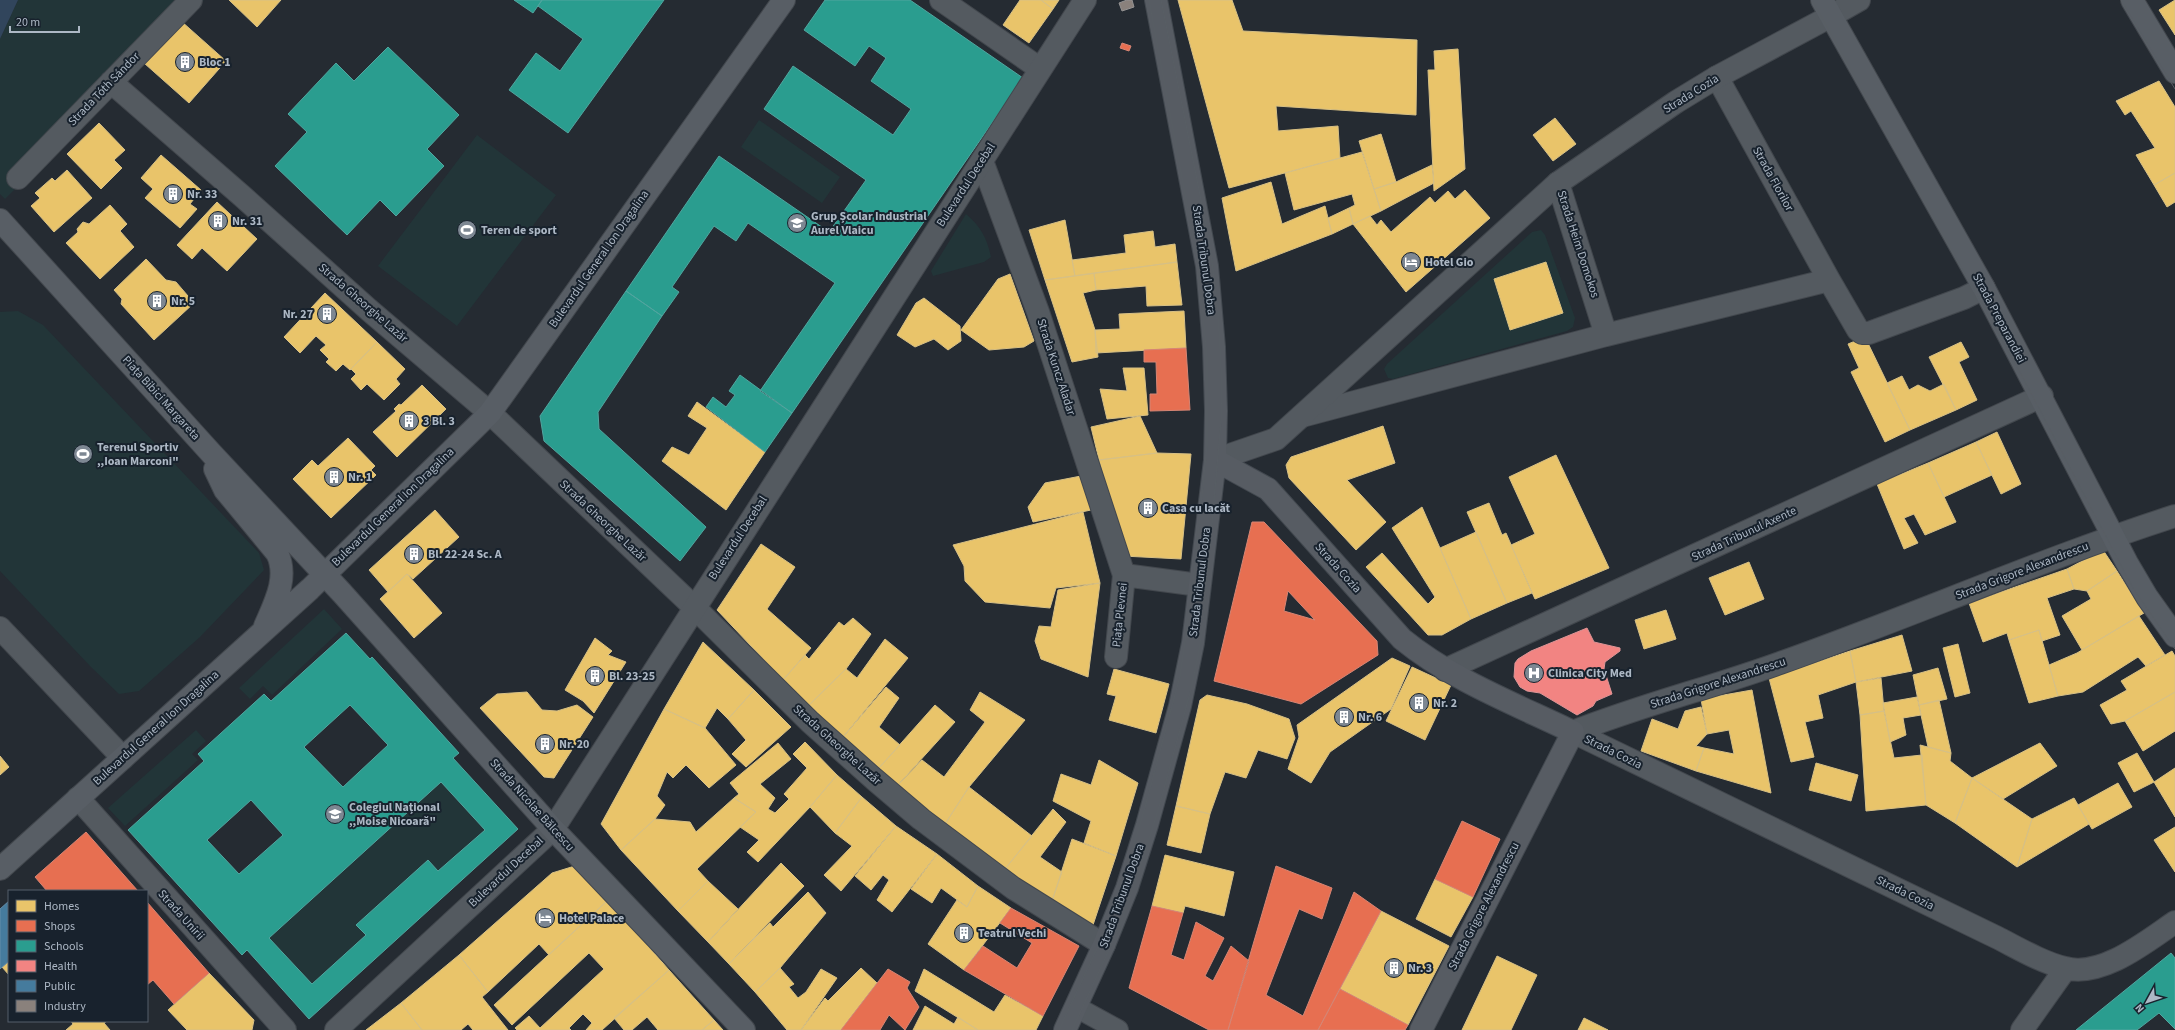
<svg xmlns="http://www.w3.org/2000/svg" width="2175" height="1030" viewBox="0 0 2175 1030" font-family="'Source Sans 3',sans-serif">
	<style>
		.green { fill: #223538 }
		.water { fill: #31455c }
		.homes { fill: #e9c46a; stroke: #d7c085 }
		.shops { fill: #e76f51; stroke: #d68574; fill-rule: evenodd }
		.schools { fill: #2a9d8f; stroke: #51a59f; fill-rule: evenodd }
		.health { fill: #f28482; stroke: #dd9496 }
		.public { fill: #457b9d; stroke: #648da9 }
		.industry { fill: #8a817c; stroke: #949292 }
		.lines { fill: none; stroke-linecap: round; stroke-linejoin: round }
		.pedestrian-casing { stroke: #42474d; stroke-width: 22 }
		.minor-casing { stroke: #42474d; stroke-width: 24 }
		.tertiary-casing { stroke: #42474d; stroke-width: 24 }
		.secondary-casing { stroke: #42474d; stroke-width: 24 }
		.primary-casing { stroke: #42484f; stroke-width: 24 }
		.pedestrian { stroke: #545a60; stroke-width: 20 }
		.minor { stroke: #545a60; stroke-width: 22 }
		.tertiary { stroke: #545a60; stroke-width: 22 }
		.secondary { stroke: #585e65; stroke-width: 22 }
		.primary { stroke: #575c63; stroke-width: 22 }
		.tram { stroke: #585e64; stroke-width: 1 }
		.labels { text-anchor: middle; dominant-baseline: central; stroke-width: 4; stroke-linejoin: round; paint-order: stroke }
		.poi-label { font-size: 12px; font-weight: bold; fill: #adb8c5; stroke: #18222d; text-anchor: start }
		.street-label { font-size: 12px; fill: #adb8c5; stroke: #18222d }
	</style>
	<rect width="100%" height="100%" fill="#252b32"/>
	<path class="green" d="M18 0H204L5 199 0 194V39Z
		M759 120 840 177 822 203 741 147Z
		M477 135 556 195 457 326 378 266Z
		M966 214C981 227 987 238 991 257L984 262 933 276 931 271Z
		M1541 230 1545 235 1575 318 1573 327 1567 331 1393 379 1388 378 1384 369 1387 364 1532 232Z
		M18 311 43 325 259 553 264 570 200 637 139 691 119 694 91 667 0 571V312Z
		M324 609 342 629 272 695 263 686 250 699 239 688Z
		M196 730 206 741 192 754 198 760 125 826 108 808Z
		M441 782 485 830 438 871 357 925 366 935 312 984 269 938Z"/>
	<path class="water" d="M0 0H18L0 39Z"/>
	<path class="homes" d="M229 0H281L257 27Z
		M1020 0H1041L1053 9 1029 43 1003 25Z
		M1041 0H1059L1053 9Z
		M1178 0H1232L1243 31 1417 40 1416 115 1276 106 1278 131 1338 126 1340 158 1229 188Z
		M2175 0V35L2159 10Z
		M181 21 226 61 189 103 144 63Z
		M1458 49 1465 169 1434 191 1428 70H1435L1434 51Z
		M2159 81 2175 107V173L2154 185 2136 155 2155 148 2131 111 2125 115 2116 101Z
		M1555 118 1576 144 1553 161 1533 135Z
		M99 123 125 150 114 160 122 168 101 189 67 154Z
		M1381 134 1396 182 1374 189 1359 141Z
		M1362 152 1381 211 1353 224 1349 208 1355 205 1352 194 1294 210 1285 173Z
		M161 155 201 190 190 204 197 209 180 228 145 198 153 189 141 178Z
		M1432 165 1434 183 1381 211 1374 189 1396 182Z
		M67 170 92 198 54 232 31 206 40 198 35 193 52 178 55 181Z
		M2175 173V202L2167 207 2154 185Z
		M1271 182 1282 224 1325 206 1332 234 1236 271 1222 198Z
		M1465 190 1490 218 1406 292 1353 224 1370 216 1377 225 1381 220 1391 232 1430 197 1435 203 1448 191 1455 199Z
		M217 202 257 239 227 271 202 248 192 259 177 245Z
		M110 205 127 224 120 231 134 247 100 279 66 243 78 232 77 229 83 222 89 224Z
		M1349 208 1353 224 1332 234 1328 218Z
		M1065 220 1075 276 1045 280 1029 230Z
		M1153 231 1155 247 1175 244 1177 262 1075 276 1072 260 1126 253 1124 235Z
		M146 259 166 280 176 282 194 303 154 340 121 304 122 299 114 290Z
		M1177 262 1182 305 1147 306 1146 286 1096 290 1094 273Z
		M1546 262 1563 313 1510 330 1494 279Z
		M1094 273 1096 290 1083 293 1095 330 1098 357 1072 362 1045 280Z
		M1010 274 1034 341 1024 347 989 350 961 330 998 279Z
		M325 293 377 342 350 370 343 364 336 371 326 362 329 359 320 350 326 345 316 336 300 353 284 337Z
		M924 298 960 326 961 341 948 350 934 339 915 347 897 335 916 303Z
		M1184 311 1186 348 1096 353 1095 330 1120 329 1119 314Z
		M1865 337 1910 430 1885 442 1851 372 1859 368 1848 344Z
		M377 342 405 369 396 379 400 384 384 400 367 384 361 390 351 379 356 374 351 369Z
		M1961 342 1969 357 1959 362 1977 400 1956 410 1929 357Z
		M1123 368H1144L1148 415 1107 419 1100 389 1127 391Z
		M1902 376 1909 390 1918 385 1930 391 1944 384 1956 410 1910 430 1887 383Z
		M422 385 446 409 397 457 373 432 396 411 394 409 399 404 401 405Z
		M697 402 765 452 726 510 662 461 672 447 689 455 707 428 688 416Z
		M1140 416 1157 453 1099 460 1091 427Z
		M1383 426 1395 463 1347 480 1386 522 1356 550 1289 478 1286 465 1291 457Z
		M1997 432 2021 484 2001 494 1976 442Z
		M348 438 375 466 371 470 376 475 331 518 293 479 312 460 318 466Z
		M1976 442 1992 475 1944 497 1928 463Z
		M1157 453 1191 454 1181 559 1123 556 1099 460Z
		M1556 455 1609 568 1535 599 1511 545 1535 534 1509 477Z
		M1928 463 1956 522 1925 535 1914 514 1904 518 1918 543 1904 549 1877 484Z
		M1081 476 1091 510 1033 522 1028 507 1045 483Z
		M1489 503 1502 535 1506 533 1532 593 1507 603 1467 512Z
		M1422 507 1471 619 1442 635H1428L1366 567 1382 553 1428 604 1435 597 1392 528Z
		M435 510 459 537 413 579 407 574 388 592 369 570Z
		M1083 512 1100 583 1056 588 1050 608 985 602 965 581 964 566 953 545Z
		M1476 532 1507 603 1471 619 1440 548Z
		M761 544 795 567 767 609 811 648 783 680 717 610Z
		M2103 550 2117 571 2087 591 2074 589 2067 569Z
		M1749 562 1764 599 1725 615 1709 578Z
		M2067 569 2074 589 2047 598 2060 635 2042 641 2039 630 2009 640 2007 633 1983 642 1969 603Z
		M2117 571 2144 613 2082 650 2062 616 2091 599 2087 591Z
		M407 574 442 613 414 638 380 599Z
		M1100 583 1088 677 1041 659 1035 641 1039 626 1051 627 1058 590Z
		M1666 610 1676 639 1644 649 1635 620Z
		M2139 616 2165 655 2146 666 2138 657 2083 692 2058 696 2049 665 2077 653Z
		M853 618 871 634 846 669 809 705 783 680 805 655 809 659 839 622 844 626Z
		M2039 630 2058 696 2029 703 2009 640Z
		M1902 635 1912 671 1856 682 1850 651Z
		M595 638 612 651 608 655 626 662 594 713 583 701 565 690Z
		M885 639 908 658 843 737 809 705 846 669 857 678Z
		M703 642 754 690 728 719 717 708 705 728 664 709Z
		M1958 644 1970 693 1955 697 1943 648Z
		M1850 651 1856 682 1818 695 1823 718 1805 722 1814 757 1791 762 1769 678Z
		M2172 651 2175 656V692L2125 721 2111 724 2100 705 2127 690 2121 681Z
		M1392 658 1410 666 1391 709 1330 752 1311 783 1288 769 1299 737 1297 725Z
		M1412 667 1451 685 1425 740 1386 721Z
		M1938 668 1947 699 1919 705 1913 675Z
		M1114 669 1169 684 1156 733 1109 720 1116 696 1107 694Z
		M1881 678 1884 711 1860 715 1856 682Z
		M886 687 899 698 879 727 900 745 878 769 843 737Z
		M754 690 791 727 746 767 732 754 746 740 728 719Z
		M1752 690 1771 793 1696 771 1704 748 1734 754 1729 730 1707 734 1701 699Z
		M527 692 542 710 557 711 577 705 593 717 554 778 544 777 480 708 497 694Z
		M980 692 1025 720 969 787 945 824 897 786 922 760 944 777 985 722 970 710Z
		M2175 692V731L2143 751 2125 721Z
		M1207 695 1247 704 1289 719 1295 738 1287 759 1258 750 1246 778 1225 772 1210 814 1176 806 1200 700Z
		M1917 697 1921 715 1903 718 1906 735 1890 742 1883 703Z
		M1939 700 1951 753 1928 747 1921 715 1919 705Z
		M935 705 955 722 897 786 878 769Z
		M1701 707 1707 734 1696 746 1704 748 1696 771 1641 751 1652 719 1678 729 1685 711Z
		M664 709 705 728 736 765 709 788 686 765 673 778 667 772 657 796 665 805 655 819 621 850 601 824Z
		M1884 711 1894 758 1922 755 1926 805 1866 811 1860 715Z
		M805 742 837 775 810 807 758 862 747 852 759 840 740 827 756 812 734 798 739 794 730 783 778 743 791 759 760 784 775 798 768 809 775 813 789 799 784 794 807 768 793 754Z
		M2040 743 2057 766 2003 799 1972 778Z
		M1920 745 1951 753 1950 761 1972 778 1955 823 1926 805Z
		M2137 753 2154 782 2134 792 2118 763Z
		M0 756 9 767 0 775Z
		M1099 760 1138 783 1116 856 1084 843 1091 821 1053 801 1061 774 1091 785Z
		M1816 763 1858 775 1851 801 1809 790Z
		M2175 768V817L2154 782Z
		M837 775 862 797 835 833 810 807Z
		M1972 778 2032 819 2017 867 1955 823Z
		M2118 783 2132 807 2092 829 2078 805Z
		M969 787 1032 836 1005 869 945 824Z
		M862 797 896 826 841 891 824 875 852 846 835 833Z
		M734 798 756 812 697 869 708 881 678 911 621 850 655 819 690 822 696 832Z
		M2074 798 2089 824 2017 867 2032 819Z
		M1176 806 1210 814 1201 853 1167 845Z
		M1053 809 1066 822 1040 857 1062 872 1051 904 1005 869Z
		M896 826 937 854 892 912 877 900 889 880 883 875 871 890 855 876Z
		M2175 827V872L2154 840Z
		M1072 839 1116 856 1092 928 1051 904Z
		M937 854 978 886 967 907 941 888 932 903 911 889Z
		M1165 855 1234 872 1224 916 1185 906 1183 913 1152 906Z
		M781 863 804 886 729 964 708 942Z
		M578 865 608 900 549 955 539 944 488 992 459 955 552 873Z
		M1435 879 1473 897 1451 937 1416 919Z
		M708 881 738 909 708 942 678 911Z
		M978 886 1011 908 964 970 928 944 957 900 967 907Z
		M808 892 826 913 780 968 755 992 729 964 770 923 773 927Z
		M608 900 669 970 602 1030H586L592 1023 583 1014 569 1028 571 1030H517L515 1028 529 1016 540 1028 604 969 589 953 512 1025 494 1005Z
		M1381 911 1449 946 1408 1025 1340 989Z
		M459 955 488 992 482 997 508 1030H473L468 1024 461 1030H422L401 1003Z
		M1497 956 1537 975 1511 1030H1462Z
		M9 961V975L2 967Z
		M780 968 794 984 789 987 798 998 806 992 821 969 837 978 801 1030H787L755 992Z
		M861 968 877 983 841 1030H801L825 998 828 1001Z
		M924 969 994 1012 1005 995 1043 1016 1036 1030H978L915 991Z
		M669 970 714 1020 702 1030H658L647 1017 632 1030H624L614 1018Z
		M209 973 254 1020 252 1030H187L168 1010Z
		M401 1003 422 1030H366Z
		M925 1006 954 1024 958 1017 978 1030H913Z
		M1584 1018 1608 1030H1578Z
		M714 1020 723 1030H702Z
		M71 1021H107L104 1023 110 1030H66L73 1024Z"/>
	<path class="shops" d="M1122 43 1131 46 1129 51 1120 48Z
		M1186 348 1190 410 1150 411V394H1157L1156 362H1144V350Z
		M1252 522H1264L1377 641 1378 655 1301 704 1214 681ZM1288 591 1315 620 1284 611Z
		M1462 821 1500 839 1473 897 1435 879Z
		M86 832 138 891H47L35 877Z
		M1276 866 1332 888 1322 919 1299 909 1266 995 1303 1016 1354 892 1381 911 1318 1030H1228Z
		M147 902 209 973 174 1004 153 980 147 985Z
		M1152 906 1183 913 1171 955 1184 960 1196 922 1224 938 1205 976 1213 981 1231 946 1249 961 1228 1030H1209L1129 988Z
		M1011 908 1079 946 1043 1016 964 970 983 946 1017 968 1032 943 1000 923Z
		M888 969 910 982 907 988 919 1007 905 1030 889 1015 880 1030H841Z
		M1340 989 1408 1025 1405 1030H1318Z"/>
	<path class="schools" d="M514 0H542L533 13Z
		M542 0H664L568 133 509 90 536 53 560 71 583 39 538 6Z
		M825 0H910L1023 78 792 413 760 391 835 283 748 223 736 241 714 226 672 287 679 292 662 316 626 291 719 156 829 232 866 180 764 109 793 66 893 135 911 109 871 81 886 58 869 46 855 66 804 30Z
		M388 47 459 115 427 149 444 166 396 216 380 200 347 235 275 166 307 132 288 114 336 63 354 81Z
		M626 291 662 316 598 412 599 429 706 527 680 561 544 441 540 416Z
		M740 375 792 413 765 452 706 407 713 397 726 407 735 395 729 391Z
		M346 633 370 659 372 657 459 753 453 758 518 829 309 1019 247 950 242 955 128 830 204 761 198 754 264 694 271 701ZM350 705 388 745 343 787 304 747ZM441 782 485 830 438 871 428 860 356 925 366 935 312 984 269 938ZM251 800 283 835 239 874 207 840Z
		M2171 953 2175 958V1029L2159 1013 2137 1030H2076Z"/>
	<path class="health" d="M1587 628 1594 642 1620 648V651L1605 662 1604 669 1612 694 1596 701 1593 706 1577 715 1540 693 1527 691 1520 687 1514 677 1515 663 1518 659 1531 651Z"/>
	<path class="public" d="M9 901V961L0 969V909Z"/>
	<path class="industry" d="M1127 0H1132L1134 7 1122 11 1119 3Z"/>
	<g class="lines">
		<g class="pedestrian-casing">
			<path id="pedestrian" d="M1076 1007 1118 1030"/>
		</g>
		<g class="minor-casing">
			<path id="minor" d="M941 0 1039 68
				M1831 16 1859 0
				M111 82 242 196 369 310 490 413 694 607 810 722 874 779 921 819 1013 888 1104 945
				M982 161 1038 312 1124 575 1116 657
				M18 178 191 0
				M1829 280 1858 330 1862 333H1869L1964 298 1984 288
				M1606 335 1829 280 1717 77
				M1302 416 1606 335 1558 183
				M1124 575 1199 585
				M0 628 123 758
				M1445 670 2042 396
				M1573 732 1996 937C2018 948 2041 962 2065 968 2102 978 2147 941 2175 922
				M1573 732C1641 705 1711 688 1780 663 1913 616 2041 559 2175 516
				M78 798 285 1030
				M2022 1030 2066 968"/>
		</g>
		<g class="tertiary-casing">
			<path id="tertiary" d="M1215 460 1276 439 1558 183 1676 102 1717 77 1831 16
				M336 1030 553 829 1085 0"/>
		</g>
		<g class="secondary-casing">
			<path id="secondary" d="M1822 0 1984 288 2127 563 2147 597 2175 636
				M2132 0 2175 72
				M0 220 211 453 342 593 553 829 744 1030
				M215 469 225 490 277 553C289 577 275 603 265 626
				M0 869 310 589 490 413 784 0"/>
		</g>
		<g class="primary-casing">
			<path id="primary" d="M1215 460 1268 489 1402 639C1452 680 1515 704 1573 732L1421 1030
				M1065 1030 1104 945 1127 888 1147 825 1180 706 1193 643 1215 460 1216 411 1214 347 1207 266 1156 0"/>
		</g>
		<use href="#pedestrian" class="pedestrian"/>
		<use href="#minor" class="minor"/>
		<use href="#tertiary" class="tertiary"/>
		<use href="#secondary" class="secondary"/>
		<use href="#primary" class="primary"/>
		<path class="tram" d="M1812 0 2021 374 2133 588 2175 649
			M2121 0 2175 89
			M1059 1030 1100 942 1118 896 1144 811 1180 676 1193 584 1207 446V357L1198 264 1149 0
			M1072 1030 1120 926 1141 865 1159 807 1191 689 1198 656 1203 625 1221 421 1222 386 1218 312 1210 245 1161 0"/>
	</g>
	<defs>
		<g id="building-disc" transform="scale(1)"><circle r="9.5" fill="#7d8792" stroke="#18222d"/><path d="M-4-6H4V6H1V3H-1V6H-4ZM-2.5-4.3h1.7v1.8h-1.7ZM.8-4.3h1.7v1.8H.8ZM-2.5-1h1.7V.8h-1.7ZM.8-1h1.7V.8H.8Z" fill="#fff"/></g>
		<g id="school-disc" transform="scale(1)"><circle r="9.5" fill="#7d8792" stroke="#18222d"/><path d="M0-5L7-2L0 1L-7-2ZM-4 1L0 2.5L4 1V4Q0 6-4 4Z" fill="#fff"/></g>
		<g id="stadium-disc" transform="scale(1)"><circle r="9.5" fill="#7d8792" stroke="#18222d"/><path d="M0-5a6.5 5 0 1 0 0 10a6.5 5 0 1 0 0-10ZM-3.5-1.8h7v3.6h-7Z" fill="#fff"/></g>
		<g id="hotel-disc" transform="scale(1)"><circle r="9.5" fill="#7d8792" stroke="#18222d"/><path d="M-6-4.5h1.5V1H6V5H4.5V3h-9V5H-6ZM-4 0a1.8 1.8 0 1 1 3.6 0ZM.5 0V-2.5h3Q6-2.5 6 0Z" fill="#fff"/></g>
		<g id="hospital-disc" transform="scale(1)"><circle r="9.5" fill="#7d8792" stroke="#18222d"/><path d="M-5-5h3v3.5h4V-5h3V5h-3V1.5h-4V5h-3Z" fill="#fff"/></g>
	</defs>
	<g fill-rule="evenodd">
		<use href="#building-disc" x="185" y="62"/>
		<use href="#building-disc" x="173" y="194"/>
		<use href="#building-disc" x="218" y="221"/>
		<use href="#school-disc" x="797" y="223"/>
		<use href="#stadium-disc" x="467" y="230"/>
		<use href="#hotel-disc" x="1411" y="262"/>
		<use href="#building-disc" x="157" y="301"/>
		<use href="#building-disc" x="327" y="314"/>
		<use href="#building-disc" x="409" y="421"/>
		<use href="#stadium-disc" x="83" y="454"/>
		<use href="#building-disc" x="334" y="477"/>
		<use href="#building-disc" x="1148" y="508"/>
		<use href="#building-disc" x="414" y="554"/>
		<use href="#hospital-disc" x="1534" y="673"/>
		<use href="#building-disc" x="595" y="676"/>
		<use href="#building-disc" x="1419" y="703"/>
		<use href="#building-disc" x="1344" y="717"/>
		<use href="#building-disc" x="545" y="744"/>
		<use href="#school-disc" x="335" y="814"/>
		<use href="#hotel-disc" x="545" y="918"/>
		<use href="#building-disc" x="964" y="933"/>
		<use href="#building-disc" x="1394" y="968"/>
	</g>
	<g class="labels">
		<g class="poi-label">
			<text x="199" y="62">Bloc 1</text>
			<text x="187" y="194">Nr. 33</text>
			<text x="811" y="216">Grup Școlar Industrial<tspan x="811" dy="14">Aurel Vlaicu</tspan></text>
			<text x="232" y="221">Nr. 31</text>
			<text x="481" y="230">Teren de sport</text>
			<text x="1425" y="262">Hotel Gio</text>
			<text x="171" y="301">Nr. 5</text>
			<text x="313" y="314" text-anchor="end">Nr. 27</text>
			<text x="423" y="421">3 Bl. 3</text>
			<text x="97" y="447">Terenul Sportiv<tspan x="97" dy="14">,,Ioan Marconi"</tspan></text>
			<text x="348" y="477">Nr. 1</text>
			<text x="1162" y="508">Casa cu lacăt</text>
			<text x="428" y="554">Bl. 22-24 Sc. A</text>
			<text x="1548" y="673">Clinica City Med</text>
			<text x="609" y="676">Bl. 23-25</text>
			<text x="1433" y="703">Nr. 2</text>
			<text x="1358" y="717">Nr. 6</text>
			<text x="559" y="744">Nr. 20</text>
			<text x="349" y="807">Colegiul Național<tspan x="349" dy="14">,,Moise Nicoară"</tspan></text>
			<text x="559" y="918">Hotel Palace</text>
			<text x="978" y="933">Teatrul Vechi</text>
			<text x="1408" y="968">Nr. 3</text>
		</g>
		<g class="street-label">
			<text transform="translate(104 89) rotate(-46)">Strada Tóth Sándor</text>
			<text transform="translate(1691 94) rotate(-32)">Strada Cozia</text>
			<text transform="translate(1773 179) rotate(61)">Strada Florilor</text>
			<text transform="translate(966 185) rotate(-57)">Bulevardul Decebal</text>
			<text transform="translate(1578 244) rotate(72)">Strada Heim Domokos</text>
			<text transform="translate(599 259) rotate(-55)">Bulevardul General Ion Dragalina</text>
			<text transform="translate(1204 260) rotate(82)">Strada Tribunul Dobra</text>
			<text transform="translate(363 303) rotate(41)">Strada Gheorghe Lazăr</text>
			<text transform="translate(1999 318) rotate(62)">Strada Preparandiei</text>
			<text transform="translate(1056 367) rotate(72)">Strada Kuncz Aladar</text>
			<text transform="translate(161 398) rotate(48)">Piața Bibici Margareta</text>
			<text transform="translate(393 507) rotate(-44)">Bulevardul General Ion Dragalina</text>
			<text transform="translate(603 521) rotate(43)">Strada Gheorghe Lazăr</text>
			<text transform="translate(1744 534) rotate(-25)">Strada Tribunul Axente</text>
			<text transform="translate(738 538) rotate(-57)">Bulevardul Decebal</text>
			<text transform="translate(1338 568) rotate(48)">Strada Cozia</text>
			<text transform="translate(2022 571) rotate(-21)">Strada Grigore Alexandrescu</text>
			<text transform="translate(1200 582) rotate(-83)">Strada Tribunul Dobra</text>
			<text transform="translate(1120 615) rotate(-84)">Piața Plevnei</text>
			<text transform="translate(1718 683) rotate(-18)">Strada Grigore Alexandrescu</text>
			<text transform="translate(156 728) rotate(-42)">Bulevardul General Ion Dragalina</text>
			<text transform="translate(837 745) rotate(42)">Strada Gheorghe Lazăr</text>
			<text transform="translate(1613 752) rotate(26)">Strada Cozia</text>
			<text transform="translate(532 805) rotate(48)">Strada Nicolae Bălcescu</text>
			<text transform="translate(506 872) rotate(-43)">Bulevardul Decebal</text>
			<text transform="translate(1905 893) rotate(26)">Strada Cozia</text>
			<text transform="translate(1122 896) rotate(-70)">Strada Tribunul Dobra</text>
			<text transform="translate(1484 906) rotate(-63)">Strada Grigore Alexandrescu</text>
			<text transform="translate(181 915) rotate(48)">Strada Unirii</text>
		</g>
	</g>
	<rect x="8" y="890" width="140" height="132" fill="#18222d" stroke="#545e6a"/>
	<rect x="16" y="900" width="20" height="12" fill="#e9c46a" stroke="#545e6a"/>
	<text x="44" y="910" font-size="12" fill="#adb8c5">Homes</text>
	<rect x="16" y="920" width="20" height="12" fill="#e76f51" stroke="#545e6a"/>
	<text x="44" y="930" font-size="12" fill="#adb8c5">Shops</text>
	<rect x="16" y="940" width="20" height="12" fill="#2a9d8f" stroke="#545e6a"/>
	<text x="44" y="950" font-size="12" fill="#adb8c5">Schools</text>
	<rect x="16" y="960" width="20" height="12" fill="#f28482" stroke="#545e6a"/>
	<text x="44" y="970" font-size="12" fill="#adb8c5">Health</text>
	<rect x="16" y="980" width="20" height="12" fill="#457b9d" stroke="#545e6a"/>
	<text x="44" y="990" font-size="12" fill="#adb8c5">Public</text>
	<rect x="16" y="1000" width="20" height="12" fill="#8a817c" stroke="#545e6a"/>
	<text x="44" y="1010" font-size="12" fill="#adb8c5">Industry</text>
	<g transform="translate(2147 1002) rotate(230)" stroke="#18222d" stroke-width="3" paint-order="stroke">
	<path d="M0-3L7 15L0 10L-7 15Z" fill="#adb8c5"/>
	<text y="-6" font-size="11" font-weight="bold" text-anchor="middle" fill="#adb8c5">N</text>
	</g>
	<path d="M10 26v6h69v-6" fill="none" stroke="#adb8c5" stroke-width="2"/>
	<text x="16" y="26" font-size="12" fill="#adb8c5" stroke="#18222d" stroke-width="3" paint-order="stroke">20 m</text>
</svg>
